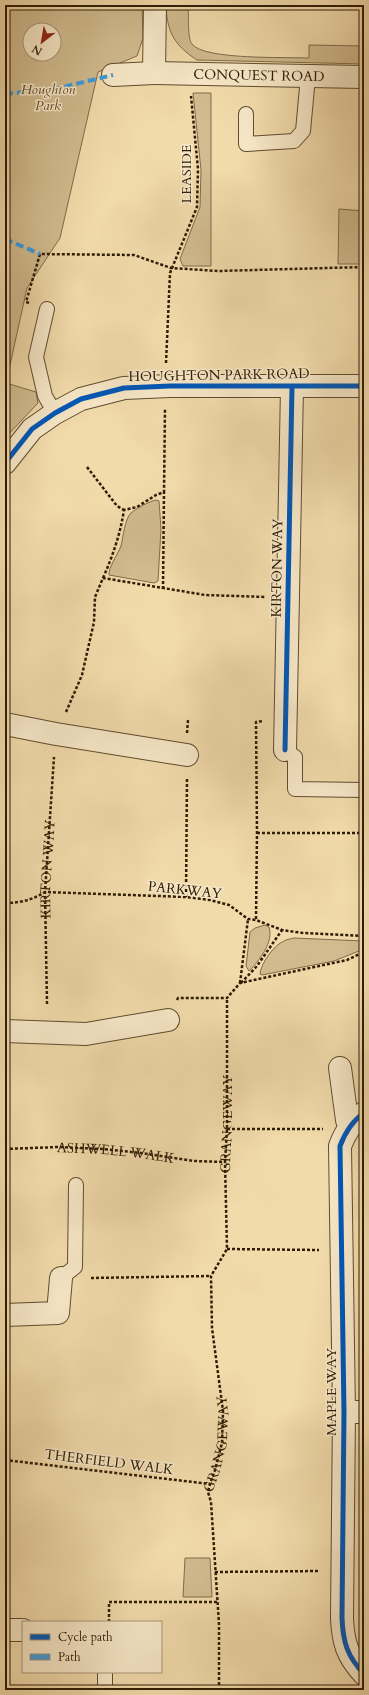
<svg xmlns="http://www.w3.org/2000/svg" width="369" height="1695" viewBox="0 0 369 1695" font-family="Cardo,serif">
	<style>
		.green { fill: #d1bb8f; stroke: #806c4a; fill-rule: evenodd }
		.lines { fill: none; stroke-linecap: round; stroke-linejoin: round }
		.service-casing { stroke: #5f4c2f; stroke-width: 16 }
		.minor-casing { stroke: #5f4c2f; stroke-width: 24 }
		.path { stroke: #2e1c06; stroke-width: 2.5; stroke-dasharray: 3 2; stroke-linecap: butt }
		.service { stroke: #f7e8c8; stroke-width: 14 }
		.minor { stroke: #f7e8c8; stroke-width: 22 }
		.quiet { stroke: #3d9bdd; stroke-width: 4; stroke-dasharray: 8 4; stroke-linecap: butt }
		.cycleway-casing { stroke: #f7e8c8; stroke-width: 8 }
		.cycleway { stroke: #0057b8; stroke-width: 5 }
		.labels { text-anchor: middle; dominant-baseline: central; stroke-width: 3; stroke-linejoin: round; paint-order: stroke }
		.street-label { font-size: 14px; fill: #2e1c06; stroke: #f7e8c8 }
		.park-label { font-size: 14px; font-style: italic; fill: #5f4c2f; stroke: #f7e8c8 }
	</style>
	<rect width="100%" height="100%" fill="#f2dbab"/>
	<filter id="stains"><feTurbulence type="fractalNoise" baseFrequency=".005" numOctaves="4"/><feColorMatrix values="0 0 0 0 .2 0 0 0 0 .09 0 0 0 0 .02 0 0 0 .5 -.17"/></filter>
	<radialGradient id="worn" r=".72"><stop offset=".6" stop-color="#630" stop-opacity="0"/><stop offset="1" stop-color="#630" stop-opacity=".3"/></radialGradient>
	<path class="green" d="M5 5H142L143 38 137 56 98 72 60 238 27 288 6 383 36 392 38 403 5 438ZM30 30H54V54H30Z
		M166 5H188C189 13 187 39 192 44 203 60 287 57 309 58V45L364 46V64L197 60C174 45 167 32 166 5Z
		M193 93H211V266H183L180 259 200 207 201 170Z
		M339 209 364 211V264H338Z
		M156 500 159 501 161 529 158 581 154 583 109 575C108 568 118 554 121 546 123 538 125 518 131 513 135 509 150 501 156 500Z
		M265 925 269 927C274 942 259 961 249 971L246 966 250 932 255 928Z
		M294 938 364 941V949L334 961 262 975 260 974C261 963 274 945 284 941 287 939 291 939 294 938Z
		M185 1558H210L212 1597H183Z"/>
	<g class="lines">
		<g class="service-casing">
			<path id="service" d="M246 114V144L294 141 303 131 308 77
				M47 309 36 357 45 396 55 413
				M285 750 295 757V789L364 790
				M61 1278 75 1267 76 1185
				M105 1672V1690"/>
		</g>
		<g class="minor-casing">
			<g id="minor">
				<path id="s4" d="M155 5 154 73 364 77"/>
				<path d="M113 75 154 73"/>
				<path d="M5 463 32 429 55 413 81 399 124 388 170 386H364"/>
				<path d="M5 724 56 734 187 755"/>
				<path d="M285 750 292 387"/>
				<path d="M5 1031 86 1034 168 1020"/>
				<path d="M340 1068 347 1120 350 1126"/>
				<path d="M364 1113C352 1121 345 1133 340 1146L344 1412 342 1618C343 1642 347 1656 364 1674"/>
				<path d="M5 1315 58 1313 61 1278"/>
				<path d="M344 1412H364"/>
				<path d="M5 1630H23"/>
			</g>
		</g>
		<g class="path">
			<path d="M29 303 26 302 40 254 134 255 171 268 218 271 364 267"/>
			<path d="M166 363 170 273 197 207 198 169 191 96"/>
			<path d="M87 467 117 506 124 510"/>
			<path d="M103 578C113 555 120 535 124 510L137 507 156 495 164 492 165 408"/>
			<path d="M163 589 164 492"/>
			<path d="M66 712 82 675 94 622 95 597 103 578 205 595 266 597"/>
			<path d="M187 733 188 720"/>
			<path d="M257 833H364"/>
			<path d="M186 897 187 778"/>
			<path d="M5 903C20 903 32 900 45 892L186 897 210 900 229 905 248 919 256 920 282 930 303 933 364 936"/>
			<path d="M256 919 257 833 256 722 263 721"/>
			<path d="M240 983 248 919"/>
			<path d="M241 983 257 966 282 930"/>
			<path d="M177 1000 178 998H227L240 983 347 960 364 952"/>
			<path id="s1" d="M47 1004 45 892 54 757"/>
			<path d="M227 1129H323"/>
			<path id="s2" d="M5 1149 58 1147 103 1149 141 1153 194 1161 225 1162"/>
			<path d="M227 1249 319 1250"/>
			<path d="M91 1278 211 1276"/>
			<path d="M5 1460 210 1484"/>
			<path d="M215 1572 319 1571"/>
			<path d="M109 1622V1602H217"/>
			<path id="s3" d="M219 1690V1624L211 1502 208 1492 210 1484 215 1470 222 1443 223 1411 212 1328 211 1276 227 1249 225 1162 227 1129V998"/>
		</g>
		<use href="#service" class="service"/>
		<use href="#minor" class="minor"/>
		<path class="quiet" d="M5 94 59 88 113 75
			M5 239 40 254"/>
		<g class="cycleway-casing">
			<path id="cycleway" d="M5 463 32 429 55 413 81 399 124 388 170 386H364
				M285 750 292 387
				M364 1113C352 1121 345 1133 340 1146L344 1412 342 1618C343 1642 347 1656 364 1674"/>
		</g>
		<use href="#cycleway" class="cycleway"/>
	</g>
	<g class="labels">
		<g class="street-label">
			<text stroke="none"><textPath href="#s4" startOffset="173">CONQUEST ROAD</textPath></text>
			<text transform="translate(186 174) rotate(-90)">LEASIDE</text>
			<text transform="translate(219 375) rotate(-1)">HOUGHTON PARK ROAD</text>
			<text transform="translate(277 568) rotate(-89)">KIRTON WAY</text>
			<text stroke="none"><textPath href="#s1" startOffset="135">KIRTON WAY</textPath></text>
			<text transform="translate(185 890) rotate(6)">PARKWAY</text>
			<text stroke="none"><textPath href="#s3" startOffset="574">GRANGEWAY</textPath></text>
			<text stroke="none"><textPath href="#s2" startOffset="111">ASHWELL WALK</textPath></text>
			<text transform="translate(331 1392) rotate(-90)">MAPLE WAY</text>
			<text stroke="none"><textPath href="#s3" startOffset="248">GRANGEWAY</textPath></text>
			<text transform="translate(109 1462) rotate(7)">THERFIELD WALK</text>
		</g>
		<g class="park-label">
			<text x="48" y="89">Houghton<tspan x="48" dy="16">Park</tspan></text>
		</g>
	</g>
	<rect width="369" height="1695" fill="none" stroke="#f2dbab" stroke-width="20"/>
	<rect x="6" y="6" width="357" height="1683" fill="none" stroke="#2e1c06" stroke-width="2"/>
	<rect x="10" y="10" width="349" height="1675" fill="none" stroke="#2e1c06"/>
	<rect x="22" y="1621" width="140" height="52" fill="#f7e8c8" stroke="#a7967a"/>
	<rect x="30" y="1634" width="20" height="6" fill="#0057b8" stroke="#a7967a"/>
	<text x="58" y="1641" font-size="12" fill="#2e1c06">Cycle path</text>
	<rect x="30" y="1654" width="20" height="6" fill="#3d9bdd" stroke="#a7967a"/>
	<text x="58" y="1661" font-size="12" fill="#2e1c06">Path</text>
	<g transform="translate(42 42) rotate(211)"><circle r="19" fill="#f7e8c8" stroke="#a7967a"/>
	<path d="M0-3L7 15L0 10L-7 15Z" fill="#8f2418"/>
	<text y="-6" font-size="11" font-weight="bold" text-anchor="middle" fill="#2e1c06">N</text>
	</g>
	<rect width="100%" height="100%" filter="url(#stains)"/>
	<rect width="100%" height="100%" fill="url(#worn)"/>
</svg>
